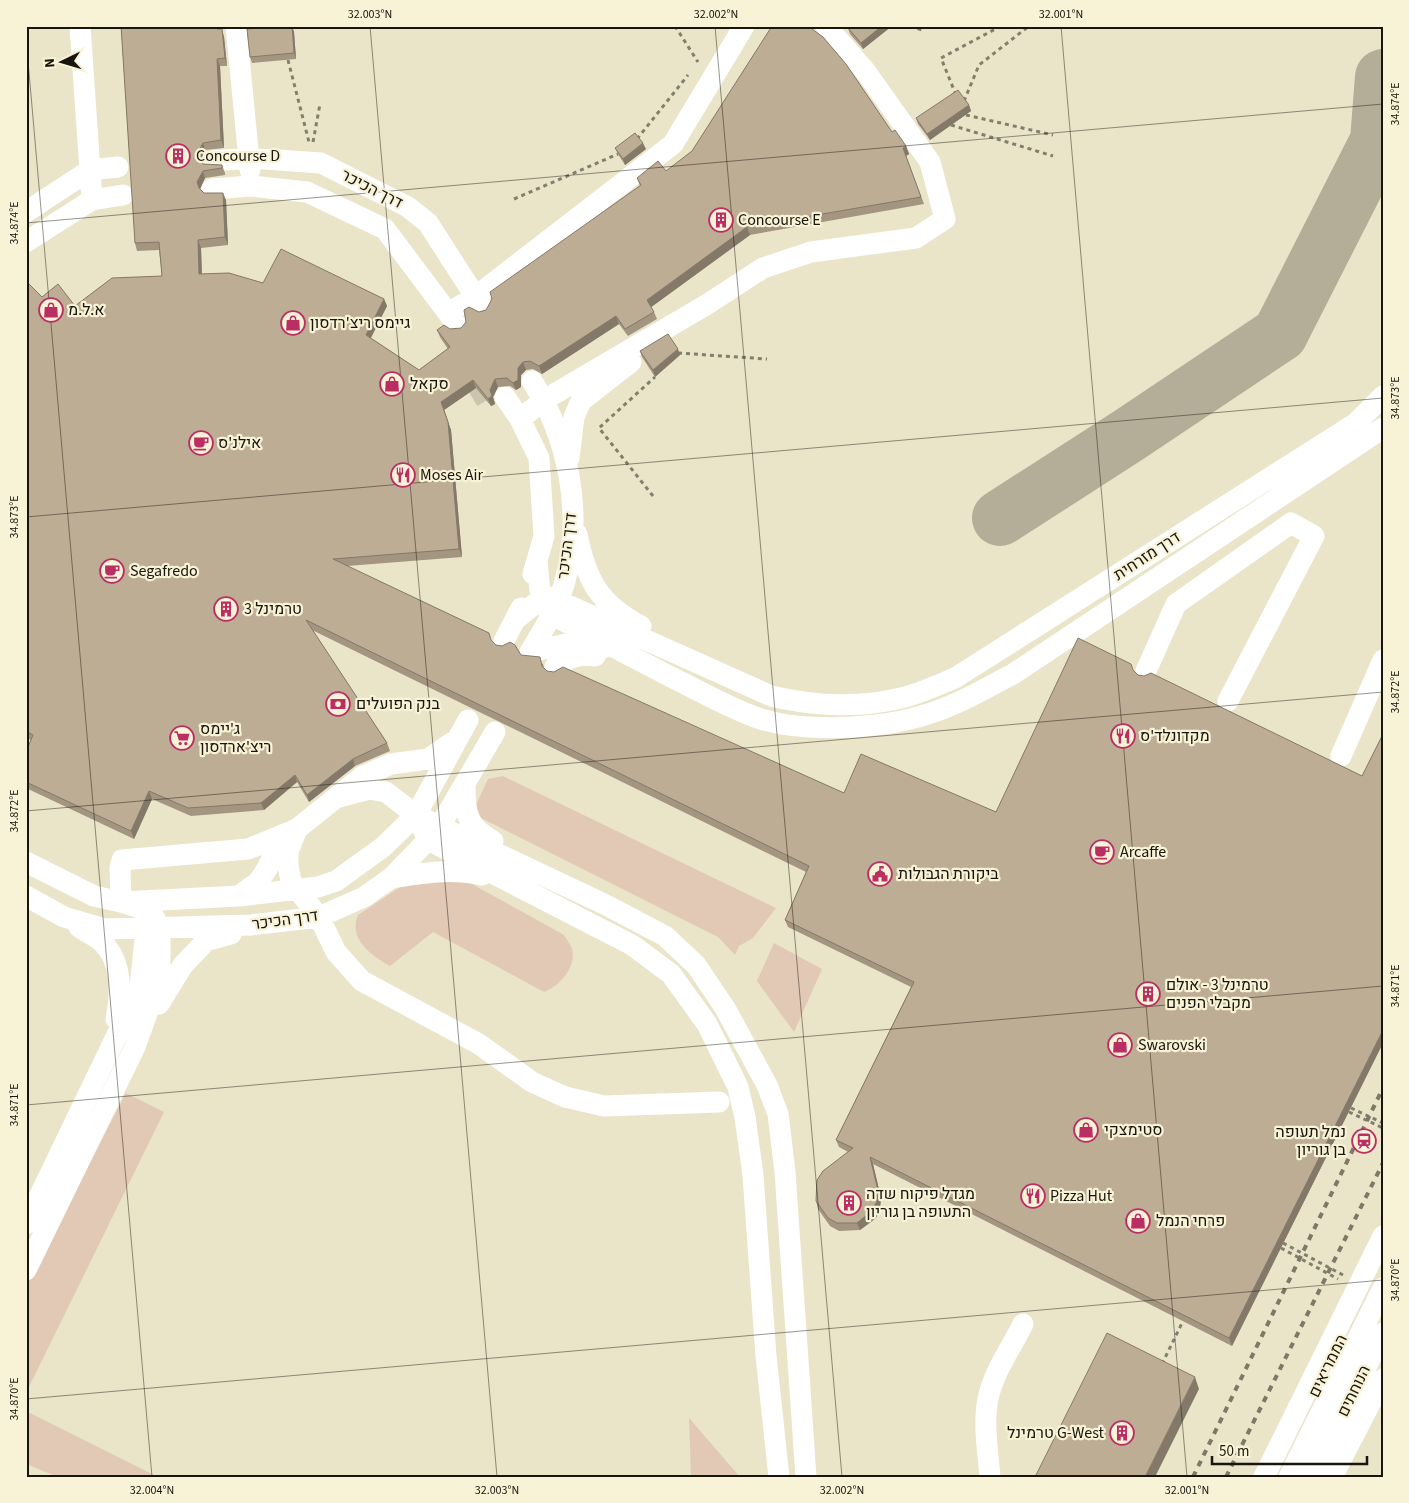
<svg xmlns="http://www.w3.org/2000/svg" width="1409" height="1503" viewBox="0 0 1409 1503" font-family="'Source Sans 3',Heebo,sans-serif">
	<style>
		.green { fill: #e1c9b6 }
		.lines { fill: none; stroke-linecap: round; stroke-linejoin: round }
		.taxiway { stroke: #b4ae98; stroke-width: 56 }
		.minor-tunnel { stroke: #cac5ad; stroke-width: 21; stroke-dasharray: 21 11; stroke-linecap: butt }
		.path { stroke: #837f6d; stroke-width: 3; stroke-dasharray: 4 4; stroke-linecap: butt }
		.minor { stroke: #fff; stroke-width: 21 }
		.rail { stroke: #7d7867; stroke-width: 4; stroke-dasharray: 6 6; stroke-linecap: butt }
		.wall { fill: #a39580 }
		.shaded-wall { fill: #847968 }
		.building { fill: #bdad95; stroke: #847968 }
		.ticks { fill: none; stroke: #18150c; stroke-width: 1; stroke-opacity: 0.45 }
		.labels { text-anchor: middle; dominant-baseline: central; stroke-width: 4.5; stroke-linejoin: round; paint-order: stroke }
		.poi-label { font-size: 16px; fill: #18150c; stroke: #f8f2d6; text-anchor: start }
		.street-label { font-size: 16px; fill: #18150c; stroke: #f8f2d6 }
		.neatline { fill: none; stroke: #18150c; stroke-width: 2 }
		.ticks-label { font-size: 12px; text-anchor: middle; fill: #18150c }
	</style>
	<rect width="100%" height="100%" fill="#eae4c9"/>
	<path class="green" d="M503 776 776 908 753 938 739 946 735 955 718 937 481 818 476 805 488 779Z
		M461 878 564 935C567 940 571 945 572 949 577 967 559 987 544 992L433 932 390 966C371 955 348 939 358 915L405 884Z
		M774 943 822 969 794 1032 757 981Z
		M126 1093 164 1112 26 1393V1286Z
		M26 1411 158 1477H58L26 1464Z
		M689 1418 740 1477H691Z"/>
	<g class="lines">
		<path class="taxiway" d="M1000 518 1129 435 1280 334 1378 141 1383 77"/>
		<path class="minor-tunnel" d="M472 397 495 383"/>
		<path class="path" d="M675 26 698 62
			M910 26 922 30 926 26
			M288 60 309 142
			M956 95 941 58 1001 26
			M964 101 979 65 1029 26
			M966 115 1053 135
			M951 125 1053 156
			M637 139 688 75
			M313 142 320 104
			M514 199 618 154
			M678 353 767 359
			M653 496 599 428 655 377
			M1351 1108 1383 1123
			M1349 1112 1383 1128
			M1283 1243 1343 1275
			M1281 1248 1338 1279
			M1162 1364 1183 1321"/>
		<path class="minor" d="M80 26 92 200
			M236 26 250 170
			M212 161 250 158 321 163 408 207 428 223 482 307
			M212 189 251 186 307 192 385 229 457 325
			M26 212 90 170 118 167
			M26 242 92 200 123 195
			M448 313 475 297 673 144 744 26
			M505 397 520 419 539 458 544 536 533 574
			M520 419 544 400 706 305 763 268 811 252 916 238 945 219 930 162 866 72 826 26
			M569 458 574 417 581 401 631 362
			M577 534C586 580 599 604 641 626
			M537 561C539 578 538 602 552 615 596 637 639 661 683 683 707 695 730 708 755 717 800 734 882 729 928 714 958 705 986 688 1013 674L1383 428
			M516 619 536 603 550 597 771 696C813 706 859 708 901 698 919 694 938 685 955 678L1356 423 1383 396
			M504 641 521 608
			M530 652C544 629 560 604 566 577 583 511 568 437 532 381
			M530 652 571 643 603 648
			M555 667C567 658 580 653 595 656
			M1146 671 1176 604 1291 523 1314 536 1228 701
			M1341 756 1383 660
			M465 783C465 813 465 825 493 841
			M339 797 369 789 386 792 416 815 428 840 632 945 671 974 707 1024 738 1087 745 1117 753 1175 766 1356 779 1477
			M416 815 604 904 665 936 696 965 725 1008 767 1085 778 1114 785 1172 806 1477
			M297 829 288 852V866L291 881 319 917 336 952 362 981 479 1044 532 1082 565 1097 604 1106 719 1102
			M26 862 94 896 121 902 239 896 318 887 336 881 383 847 416 815 468 720
			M391 878C422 873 450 868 482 875
			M26 896 64 917 105 929 251 925 319 917 364 897 391 878 428 840 440 826 495 732
			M239 896 258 882 267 869 278 844 283 837 297 829 363 776 391 764 428 759 451 743
			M79 927C86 932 95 936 102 942 123 962 121 993 116 1019
			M159 1004 183 965 206 941 231 934
			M26 1224 140 987 146 929 153 918
			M26 1270 135 1047 156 988 160 974V929L154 917 146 910 121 902 120 868 122 860 248 849 297 829
			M990 1477C988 1452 983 1423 988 1399 993 1373 1011 1348 1023 1324
			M1264 1477 1383 1236
			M1289 1477 1383 1288
			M1311 1477 1383 1333
			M1332 1477 1383 1379"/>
		<path class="rail" d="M1193 1477 1383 1088
			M1226 1477 1383 1163"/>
	</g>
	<path class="wall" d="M121 26H219V29L224 37 227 66H220L224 148 205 150 200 160 203 164 222 165 225 173V175L205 178 200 189 204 193 226 200 228 245 201 248 202 274 263 283 384 299 387 306 371 338 419 370 448 349 440 337 437 330 461 328 479 312 486 310 640 186 637 178 666 171 892 132 906 146 909 154 906 156 924 204 750 235 651 307 654 312 657 319 628 336 619 324 542 374 533 369 526 370 521 375V387L516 390 510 386 498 387 493 397 495 404 491 406 476 388 444 410 451 430 462 557 347 566 492 641 496 645 543 664 544 668 547 671 844 793 996 812 1134 671 1138 675 1362 776 1383 734V1043L1232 1346 873 1164 881 1198 880 1208 876 1218 860 1230 839 1231 830 1226 818 1209 816 1201 848 1152 839 1147 836 1140 911 987 788 927 785 920 806 872 312 630 387 743 390 751 355 766 309 802 297 782 264 810 191 816 152 799 134 839 26 788V752L31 740 26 737V281L42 297 75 306 162 276 159 250 137 251 135 243Z
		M292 26 294 32 296 59 252 63 250 57Z
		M892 26 863 49 850 34 848 28Z
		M969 105 971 111 930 140 918 124 916 118Z
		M615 148 646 149 625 165 618 154Z
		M640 351 680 355 655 377 642 357Z"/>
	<path class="shaded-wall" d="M292 26 294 32 296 59 294 53Z
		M882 26H892L863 49 861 43Z
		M222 29 224 37 227 66 225 58Z
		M217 59 220 66 224 148 221 140Z
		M969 105 971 111 930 140 927 134Z
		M203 143 205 150 200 162 197 154Z
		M643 143 646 149 625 165 623 159Z
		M906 146 909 154 906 156 903 148Z
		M203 171 205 178 200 189 197 182Z
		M223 193 226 200 228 245 225 237Z
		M747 227 750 235 650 308 647 300Z
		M198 240 201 248 202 281 199 274Z
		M384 299 387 306 368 343 366 335Z
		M616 316 619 324 542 374 539 366Z
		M678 349 680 355 655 377 653 370Z
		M523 362 526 370 521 375V387L516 390 513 383 518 368Z
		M495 379 498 387 493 397 495 404 491 406 488 399 490 390Z
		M473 380 476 388 444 410 451 430 462 557 459 549 441 402Z
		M353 759 355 766 309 802 307 795Z
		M295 775 297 782 264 810 261 803Z
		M149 791 152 799 134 839 131 831Z
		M1383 1030V1043L1232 1346 1229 1338Z
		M870 1157 873 1164 881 1198 880 1208 876 1218 860 1230 857 1223Z
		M1195 1377 1199 1389 1155 1477H1145Z"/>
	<path class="building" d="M121 26H216L217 29H222L225 58 217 59 221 140 203 143 197 154 203 164 222 165V168L203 171 197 182 199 188 204 193H223L225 237 198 240 199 274 229 273 263 283 281 249 384 299 366 335 419 370 450 347 437 330 444 325 450 329 461 328 466 322 464 310 469 307 479 312 486 310 492 299 490 292 641 185 637 178 658 161 666 171 692 151 772 26H808L823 37 846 64 892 132 895 130 906 146 903 148 921 197 747 227 647 300 654 312 625 329 616 316 539 366 530 361 523 362 518 368V380L513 383 507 378 495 379 490 390 492 396 488 399 473 380 441 402 448 422 459 549 333 559 489 633 491 640 496 645 502 646 510 642 515 645 521 655 540 657 542 666 547 671 554 672 563 667 844 793 861 754 996 812 1078 638 1131 664 1133 670 1138 675 1144 676 1151 673 1362 776 1383 734V1030L1229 1338 870 1157 878 1191 877 1201 873 1210 857 1223H837L828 1218 816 1201 817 1180 823 1171 853 1148 836 1140 914 982 785 920 809 866 306 620 387 743 353 759 307 795 295 775 261 803 188 808 149 791 131 831 26 782V752L33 735 26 731V281L42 297 58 284 75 306 112 278 162 276 159 242 135 243Z
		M292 26 294 53 250 57 247 29Z
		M850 26H882L861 43 848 28Z
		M958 90 969 105 927 134 916 118Z
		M635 133 643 143 623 159 615 148Z
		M668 334 678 349 653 370 640 351Z
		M1107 1333 1195 1377 1145 1477H1035Z"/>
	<path class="ticks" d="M370 26 497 1477M715 26 842 1477M1061 26 1187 1477M26 38 152 1477M26 223 1383 104M26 517 1383 398M26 811 1383 692M26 1105 1383 986M26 1399 1383 1280"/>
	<defs>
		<g id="building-ring" transform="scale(1.25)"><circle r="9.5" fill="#f8f2d6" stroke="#bb2e64" stroke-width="1.5"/><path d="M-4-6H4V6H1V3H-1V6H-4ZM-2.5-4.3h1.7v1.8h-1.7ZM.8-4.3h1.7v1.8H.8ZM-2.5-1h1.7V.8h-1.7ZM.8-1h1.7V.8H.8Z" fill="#bb2e64"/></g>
		<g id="shop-ring" transform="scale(1.25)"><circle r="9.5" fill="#f8f2d6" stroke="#bb2e64" stroke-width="1.5"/><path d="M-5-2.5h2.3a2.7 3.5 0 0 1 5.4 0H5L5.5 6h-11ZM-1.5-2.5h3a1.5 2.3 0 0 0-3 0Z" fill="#bb2e64"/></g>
		<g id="cafe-ring" transform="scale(1.25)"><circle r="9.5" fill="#f8f2d6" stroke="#bb2e64" stroke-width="1.5"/><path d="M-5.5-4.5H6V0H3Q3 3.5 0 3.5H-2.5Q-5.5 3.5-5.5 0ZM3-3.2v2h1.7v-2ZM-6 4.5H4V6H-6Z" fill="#bb2e64"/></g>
		<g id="restaurant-ring" transform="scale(1.25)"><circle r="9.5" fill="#f8f2d6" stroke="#bb2e64" stroke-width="1.5"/><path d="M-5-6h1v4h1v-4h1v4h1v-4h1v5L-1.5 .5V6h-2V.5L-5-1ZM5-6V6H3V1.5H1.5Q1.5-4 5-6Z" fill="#bb2e64"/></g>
		<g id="bank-ring" transform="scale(1.25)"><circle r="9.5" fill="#f8f2d6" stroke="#bb2e64" stroke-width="1.5"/><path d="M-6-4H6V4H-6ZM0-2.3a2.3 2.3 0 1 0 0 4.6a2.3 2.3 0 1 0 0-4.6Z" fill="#bb2e64"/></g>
		<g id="supermarket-ring" transform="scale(1.25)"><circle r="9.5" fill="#f8f2d6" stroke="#bb2e64" stroke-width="1.5"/><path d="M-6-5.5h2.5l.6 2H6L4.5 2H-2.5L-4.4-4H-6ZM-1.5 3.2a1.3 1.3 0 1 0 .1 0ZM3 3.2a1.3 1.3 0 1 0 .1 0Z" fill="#bb2e64"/></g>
		<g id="civic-ring" transform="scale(1.25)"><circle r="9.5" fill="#f8f2d6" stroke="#bb2e64" stroke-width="1.5"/><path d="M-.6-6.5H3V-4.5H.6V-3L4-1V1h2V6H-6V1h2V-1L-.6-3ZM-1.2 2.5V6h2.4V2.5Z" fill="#bb2e64"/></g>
		<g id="station-ring" transform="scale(1.25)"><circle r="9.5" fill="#f8f2d6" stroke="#bb2e64" stroke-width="1.5"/><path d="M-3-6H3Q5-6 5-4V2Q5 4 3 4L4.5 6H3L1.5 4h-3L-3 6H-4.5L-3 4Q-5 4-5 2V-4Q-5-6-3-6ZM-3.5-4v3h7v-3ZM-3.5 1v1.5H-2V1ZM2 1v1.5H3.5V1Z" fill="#bb2e64"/></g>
	</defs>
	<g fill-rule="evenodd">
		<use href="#building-ring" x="178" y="156"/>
		<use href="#building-ring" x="721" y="220"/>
		<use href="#shop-ring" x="51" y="310"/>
		<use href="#shop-ring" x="293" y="323"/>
		<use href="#shop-ring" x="392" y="384"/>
		<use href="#cafe-ring" x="201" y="443"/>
		<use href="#restaurant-ring" x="403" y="475"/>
		<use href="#cafe-ring" x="112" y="571"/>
		<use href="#building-ring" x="226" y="609"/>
		<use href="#bank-ring" x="338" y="704"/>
		<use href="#restaurant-ring" x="1123" y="736"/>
		<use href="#supermarket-ring" x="182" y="738"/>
		<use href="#cafe-ring" x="1102" y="852"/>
		<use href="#civic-ring" x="880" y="874"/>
		<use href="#building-ring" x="1148" y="994"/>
		<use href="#shop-ring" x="1120" y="1045"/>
		<use href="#shop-ring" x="1086" y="1130"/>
		<use href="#station-ring" x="1364" y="1141"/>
		<use href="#restaurant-ring" x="1033" y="1196"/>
		<use href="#building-ring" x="849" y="1203"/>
		<use href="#shop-ring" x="1138" y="1221"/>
		<use href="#building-ring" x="1122" y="1433"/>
	</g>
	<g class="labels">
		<g class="poi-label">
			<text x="196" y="156">Concourse D</text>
			<text x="738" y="220">Concourse E</text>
			<text x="68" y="310">א.ל.מ</text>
			<text x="310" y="323">גיימס ריצ'רדסון</text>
			<text x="410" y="384">סקאל</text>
			<text x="218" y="443">אילנ'ס</text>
			<text x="420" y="475">Moses Air</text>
			<text x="130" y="571">Segafredo</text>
			<text x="244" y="609">טרמינל 3</text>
			<text x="356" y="704">בנק הפועלים</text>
			<text x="200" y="729">ג'יימס<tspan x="200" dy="18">ריצ'ארדסון</tspan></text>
			<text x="1140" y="736">מקדונלד'ס</text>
			<text x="1120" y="852">Arcaffe</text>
			<text x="898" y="874">ביקורת הגבולות</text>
			<text x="1166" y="985">טרמינל 3 - אולם<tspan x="1166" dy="18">מקבלי הפנים</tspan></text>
			<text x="1138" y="1045">Swarovski</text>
			<text x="1104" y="1130">סטימצקי</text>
			<text x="1346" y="1132" text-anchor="end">נמל תעופה<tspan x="1346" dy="18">בן גוריון</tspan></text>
			<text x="866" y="1194">מגדל פיקוח שדה<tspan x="866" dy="18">התעופה בן גוריון</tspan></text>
			<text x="1050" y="1196">Pizza Hut</text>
			<text x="1156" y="1221">פרחי הנמל</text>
			<text x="1104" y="1433" text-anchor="end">טרמינל G-West</text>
		</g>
		<g class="street-label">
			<text transform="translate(372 189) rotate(27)">דרך הכיכר</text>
			<text transform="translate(567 546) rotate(-83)">דרך הכיכר</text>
			<text transform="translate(1147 556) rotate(-33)">דרך מזרחית</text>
			<text transform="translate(285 920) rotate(-8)">דרך הכיכר</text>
			<text transform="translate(1328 1366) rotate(-64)">הממריאים</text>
			<text transform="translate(1354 1391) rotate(-64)">הנוחתים</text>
		</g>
	</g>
	<rect width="1409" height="1503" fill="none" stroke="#f8f2d6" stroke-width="55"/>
	<g transform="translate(62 62) rotate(265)" stroke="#f8f2d6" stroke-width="4" paint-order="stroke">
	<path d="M0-4L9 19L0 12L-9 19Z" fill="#18150c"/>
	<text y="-8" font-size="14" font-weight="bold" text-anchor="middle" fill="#18150c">N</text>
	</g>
	<path d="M1212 1456v8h155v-8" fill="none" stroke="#18150c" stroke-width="2.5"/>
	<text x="1219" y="1456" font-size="15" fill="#18150c" stroke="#f8f2d6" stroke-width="4" paint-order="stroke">50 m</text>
	<rect x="28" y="28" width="1354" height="1448" class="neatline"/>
	<g class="ticks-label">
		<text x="370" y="18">32.003°N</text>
		<text x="716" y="18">32.002°N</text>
		<text x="1061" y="18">32.001°N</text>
		<text transform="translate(1395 104) rotate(-90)" y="4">34.874°E</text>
		<text transform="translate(14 223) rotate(-90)" y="4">34.874°E</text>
		<text transform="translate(1395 398) rotate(-90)" y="4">34.873°E</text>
		<text transform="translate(14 517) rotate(-90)" y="4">34.873°E</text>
		<text transform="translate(1395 692) rotate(-90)" y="4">34.872°E</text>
		<text transform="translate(14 811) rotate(-90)" y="4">34.872°E</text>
		<text transform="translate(1395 986) rotate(-90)" y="4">34.871°E</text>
		<text transform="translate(14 1105) rotate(-90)" y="4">34.871°E</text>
		<text transform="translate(1395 1280) rotate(-90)" y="4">34.870°E</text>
		<text transform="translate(14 1399) rotate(-90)" y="4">34.870°E</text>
		<text x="152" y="1494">32.004°N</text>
		<text x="497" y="1494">32.003°N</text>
		<text x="842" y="1494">32.002°N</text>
		<text x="1187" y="1494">32.001°N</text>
	</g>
</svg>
